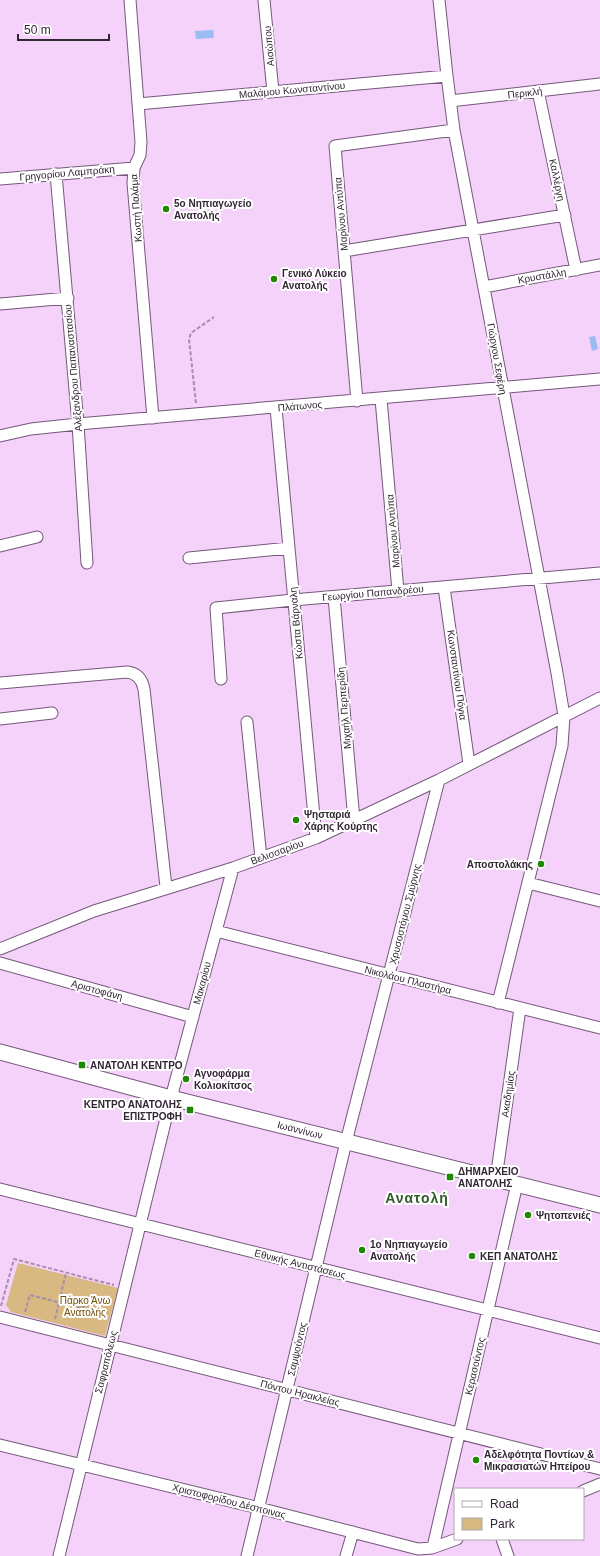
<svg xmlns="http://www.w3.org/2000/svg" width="600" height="1556" viewBox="0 0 600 1556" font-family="Helvetica,sans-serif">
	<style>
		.green { fill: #d9b982 }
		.water { fill: #9bbcf3 }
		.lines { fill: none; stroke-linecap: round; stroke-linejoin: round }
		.minor-casing { stroke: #75587a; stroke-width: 13 }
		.secondary-casing { stroke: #75587a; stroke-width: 17 }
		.path { stroke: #a78eac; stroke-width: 2; stroke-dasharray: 4 2; stroke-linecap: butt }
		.minor { stroke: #fff; stroke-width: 11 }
		.secondary { stroke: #fff; stroke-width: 15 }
		.poi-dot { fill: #1f8800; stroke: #fff; stroke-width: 1.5 }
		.labels { text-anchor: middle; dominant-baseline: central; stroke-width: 4; stroke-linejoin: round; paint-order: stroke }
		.street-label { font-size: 10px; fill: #322534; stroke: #fff }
		.poi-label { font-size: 10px; font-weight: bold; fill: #322534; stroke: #fff; text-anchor: start }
		.park-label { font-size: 10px; fill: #704f00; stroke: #fff }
		.district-label { font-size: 14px; font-weight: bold; letter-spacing: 1px; fill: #2e5d26; stroke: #fff }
	</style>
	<rect width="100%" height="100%" fill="#f4d2fa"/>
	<path class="green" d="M18 1263 118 1288 105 1336 11 1312 6 1305Z"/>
	<path class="water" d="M213 30 214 38 196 39 195 31Z
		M595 336 598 349 592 351 589 337Z"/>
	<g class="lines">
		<g class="minor-casing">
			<path id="minor" d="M130 0 141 142 140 155 134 168 133 183 153 418
				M264 0 273 92
				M439 0 447 76 454 130 557 673 564 716 562 746 498 1003
				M538 91 576 270
				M450 101 600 84
				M138 104 447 76
				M56 174 78 424 87 563
				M0 179 134 168
				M344 251 565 215
				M484 287 600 265
				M0 304 68 298
				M381 399 398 591
				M357 401 335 146 454 130
				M276 408 316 838
				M0 436 31 429 78 424 600 379
				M0 546 37 537
				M189 558 289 548
				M444 587 469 764
				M334 597 354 820
				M221 679 216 608 293 600 600 573
				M0 683 127 672C137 673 142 679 144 689L166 887
				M0 719 52 713
				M247 722 261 858
				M528 883 600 901
				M216 931 600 1028
				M0 949 94 911 233 868 316 838 439 780 600 698
				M0 963 193 1017
				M496 1179 520 1008
				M0 1189 600 1338
				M0 1317 600 1469
				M0 1445 259 1508 418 1549 432 1548 457 1539
				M583 1491 600 1484
				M502 1539 508 1556
				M433 1547 517 1184
				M59 1556 171 1098 233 868
				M247 1556 346 1142 439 780
				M346 1556 353 1532"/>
		</g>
		<g class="secondary-casing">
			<path id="secondary" d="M0 1052 171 1098 600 1205"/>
		</g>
		<path class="path" d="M196 403 189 339 191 333 214 317
			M1 1306 14 1259 114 1285
			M81 1308 87 1316 96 1310
			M25 1312 30 1295 81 1308 90 1302 96 1310 108 1312
			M55 1319 66 1273"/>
		<use href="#minor" class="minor"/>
		<use href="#secondary" class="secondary"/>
	</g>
	<g class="poi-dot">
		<circle cx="166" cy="209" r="4"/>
		<circle cx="274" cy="279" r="4"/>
		<circle cx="296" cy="820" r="4"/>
		<circle cx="541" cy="864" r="4"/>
		<rect x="78" y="1061" width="8" height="8" rx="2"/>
		<circle cx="186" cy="1079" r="4"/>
		<rect x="186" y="1106" width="8" height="8" rx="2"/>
		<rect x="446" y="1173" width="8" height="8" rx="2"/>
		<circle cx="528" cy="1215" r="4"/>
		<circle cx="362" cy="1250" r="4"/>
		<circle cx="472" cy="1256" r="4"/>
		<circle cx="476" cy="1460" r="4"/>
	</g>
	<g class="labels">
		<g class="street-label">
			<text transform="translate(269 46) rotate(-95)">Αισώπου</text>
			<text transform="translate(292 90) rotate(-5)">Μαλάμου Κωνσταντίνου</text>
			<text transform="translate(525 93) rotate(-7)">Περικλή</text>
			<text transform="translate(67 173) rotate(-5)">Γρηγορίου Λαμπράκη</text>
			<text transform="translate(557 180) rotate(78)">Καλλέργη</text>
			<text transform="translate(136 208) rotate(-94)">Κωστή Παλάμα</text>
			<text transform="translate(341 214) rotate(-95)">Μαρίνου Αντύπα</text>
			<text transform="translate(542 276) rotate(-10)">Κρυστάλλη</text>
			<text transform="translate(497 359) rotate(80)">Γιώργου Σεφέρη</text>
			<text transform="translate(73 368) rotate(-95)">Αλέξανδρου Παπαναστασίου</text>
			<text transform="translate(300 406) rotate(-5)">Πλάτωνος</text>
			<text transform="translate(393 531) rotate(-95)">Μαρίνου Αντύπα</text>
			<text transform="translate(373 593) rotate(-5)">Γεωργίου Παπανδρέου</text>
			<text transform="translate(296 623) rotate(-95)">Κώστα Βάρναλη</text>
			<text transform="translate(457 675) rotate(82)">Κωνσταντίνου Πόγια</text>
			<text transform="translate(344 708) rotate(-95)">Μιχαήλ Περπερίδη</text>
			<text transform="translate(277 852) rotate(-20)">Βελισσαρίου</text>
			<text transform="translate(405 914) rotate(-76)">Χρυσοστόμου Σμύρνης</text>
			<text transform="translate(408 980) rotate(14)">Νικολάου Πλαστήρα</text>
			<text transform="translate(202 983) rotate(-75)">Μακαρίου</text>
			<text transform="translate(97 990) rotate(15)">Αριστοφάνη</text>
			<text transform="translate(508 1094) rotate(-82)">Ακαδημίας</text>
			<text transform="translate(300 1130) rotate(14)">Ιωαννίνων</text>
			<text transform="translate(300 1264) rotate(14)">Εθνικής Αντιστάσεως</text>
			<text transform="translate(297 1349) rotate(-77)">Σαμψούντος</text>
			<text transform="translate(106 1362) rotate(-76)">Σαφραπόλεως</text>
			<text transform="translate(475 1366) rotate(-77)">Κερασούντος</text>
			<text transform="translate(300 1393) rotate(14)">Πόντου Ηρακλείας</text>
			<text transform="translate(229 1501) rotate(14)">Χριστοφορίδου Δέσποινας</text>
		</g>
		<g class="poi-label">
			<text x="174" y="203">5ο Νηπιαγωγείο<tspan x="174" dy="12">Ανατολής</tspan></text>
			<text x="282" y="273">Γενικό Λύκειο<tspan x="282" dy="12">Ανατολής</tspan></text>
			<text x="304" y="814">Ψησταριά<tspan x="304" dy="12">Χάρης Κούρτης</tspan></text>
			<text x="533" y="864" text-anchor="end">Αποστολάκης</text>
			<text x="90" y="1065">ΑΝΑΤΟΛΗ ΚΕΝΤΡΟ</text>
			<text x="194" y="1073">Αγνοφάρμα<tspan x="194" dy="12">Κολιοκίτσος</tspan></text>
			<text x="182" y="1104" text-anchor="end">ΚΕΝΤΡΟ ΑΝΑΤΟΛΗΣ<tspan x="182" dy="12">ΕΠΙΣΤΡΟΦΗ</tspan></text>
			<text x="458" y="1171">ΔΗΜΑΡΧΕΙΟ<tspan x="458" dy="12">ΑΝΑΤΟΛΗΣ</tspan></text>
			<text x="536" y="1215">Ψητοπενιές</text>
			<text x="370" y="1244">1ο Νηπιαγωγείο<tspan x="370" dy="12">Ανατολής</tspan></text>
			<text x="480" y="1256">ΚΕΠ ΑΝΑΤΟΛΗΣ</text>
			<text x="484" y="1454">Αδελφότητα Ποντίων &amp;<tspan x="484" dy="12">Μικρασιατών Ηπείρου</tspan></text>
		</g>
		<g class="park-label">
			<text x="85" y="1300">Πάρκο Άνω<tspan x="85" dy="12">Ανατολής</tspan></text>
		</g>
		<g class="district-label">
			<text x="417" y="1198">Ανατολή</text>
		</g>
	</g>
	<rect x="454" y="1488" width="130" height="52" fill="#ffffff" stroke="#ada8ae"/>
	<rect x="462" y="1501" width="20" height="6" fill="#ffffff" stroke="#ada8ae"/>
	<text x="490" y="1508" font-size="12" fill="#322534">Road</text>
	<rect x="462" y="1518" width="20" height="12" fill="#d9b982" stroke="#ada8ae"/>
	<text x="490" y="1528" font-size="12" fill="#322534">Park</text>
	<path d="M18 34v6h91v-6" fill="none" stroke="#322534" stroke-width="2"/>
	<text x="24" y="34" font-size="12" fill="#322534" stroke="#ffffff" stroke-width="3" paint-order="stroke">50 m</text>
</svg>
